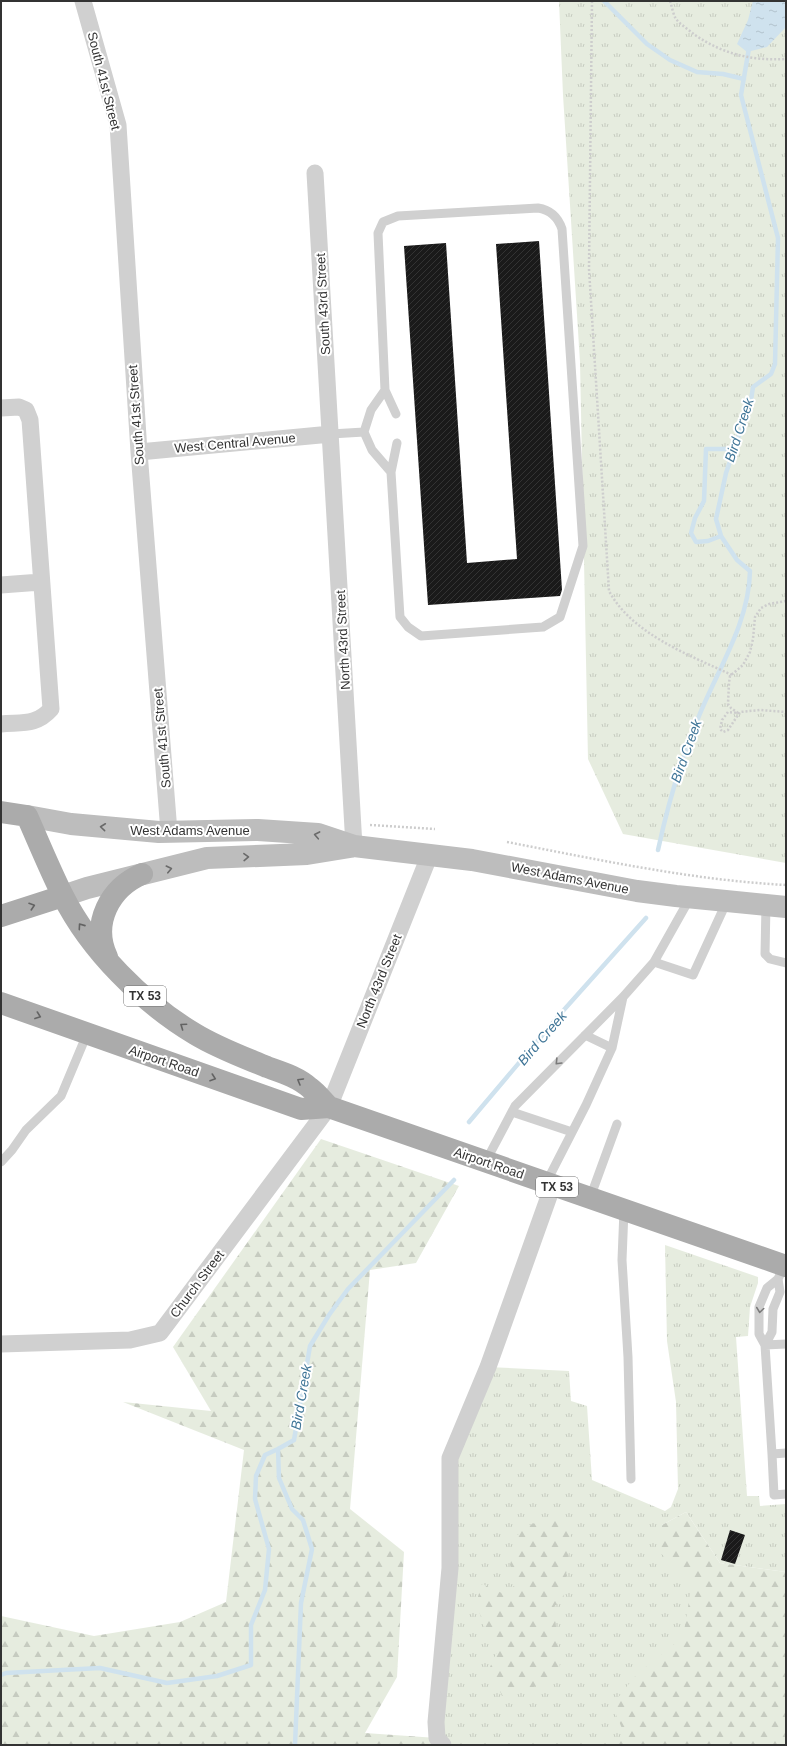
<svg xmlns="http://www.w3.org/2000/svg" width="787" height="1746" viewBox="0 0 787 1746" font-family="Arial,sans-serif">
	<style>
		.grass { fill: url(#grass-tufts) }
		.forest { fill: url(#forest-firs) }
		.water { fill: url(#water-ripples) }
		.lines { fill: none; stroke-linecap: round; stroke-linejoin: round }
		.stream { stroke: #cfe2ee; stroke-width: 4.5 }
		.building { fill: url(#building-hatch) }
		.path { stroke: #cdcdcd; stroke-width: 2.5; stroke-dasharray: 2 2; stroke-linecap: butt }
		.lane { stroke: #d0d0d0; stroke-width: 9 }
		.street { stroke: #d0d0d0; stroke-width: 17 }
		.secondary { stroke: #bdbdbd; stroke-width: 22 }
		.primary { stroke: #ababab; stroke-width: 22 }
		.oneway { stroke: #6a6a6a }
		.oneway2 { stroke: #636363 }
		.oneway3 { stroke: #7a7a7a }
		.labels { text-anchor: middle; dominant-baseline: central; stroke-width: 4; stroke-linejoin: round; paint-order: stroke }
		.shield { fill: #fff; stroke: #707070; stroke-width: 1 }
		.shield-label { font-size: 12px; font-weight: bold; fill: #333 }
		.street-label { font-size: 13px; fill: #333; stroke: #fff }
		.water-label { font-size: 14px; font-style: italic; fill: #3f7597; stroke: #fff }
	</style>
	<defs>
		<pattern id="grass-tufts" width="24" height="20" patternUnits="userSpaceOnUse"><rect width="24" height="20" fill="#e6ecdf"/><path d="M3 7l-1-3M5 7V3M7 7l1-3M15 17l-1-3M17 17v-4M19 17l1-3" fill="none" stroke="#c6cbc0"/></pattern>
		<pattern id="forest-firs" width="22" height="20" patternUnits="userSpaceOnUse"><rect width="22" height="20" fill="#e6ecdf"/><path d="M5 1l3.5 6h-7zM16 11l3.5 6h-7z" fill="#c6cbc0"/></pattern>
		<pattern id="water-ripples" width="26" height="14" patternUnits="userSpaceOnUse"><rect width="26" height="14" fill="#cfe2ee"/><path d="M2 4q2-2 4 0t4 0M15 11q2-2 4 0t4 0" fill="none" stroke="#b2c2cd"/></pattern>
		<pattern id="building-hatch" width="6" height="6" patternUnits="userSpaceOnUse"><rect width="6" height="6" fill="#1a1a1a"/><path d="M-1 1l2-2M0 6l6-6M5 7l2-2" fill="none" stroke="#333"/></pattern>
	</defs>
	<rect width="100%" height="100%" fill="#fff"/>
	<path class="grass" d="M559 1H786V863L623 834 588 759 580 362 563 95Z
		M665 1245 758 1277V1283L750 1307 748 1336 736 1337 747 1496H759L760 1506 786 1504V1572L720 1563 686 1512 662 1525 768 1596 686 1745H443L450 1458 488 1367 569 1371 571 1401 587 1406 592 1480 665 1511 671 1507 678 1489 676 1402 667 1341Z"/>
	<path class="forest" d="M321 1139 459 1186 416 1263 370 1270 350 1509 404 1552 397 1677 365 1733 437 1738 443 1745H1V1616L94 1636 180 1622 226 1602 244 1450 123 1402 211 1411 173 1347Z
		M686 1512 720 1563 786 1572V1745H616L624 1733 612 1705 637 1674 683 1637 692 1583 677 1571 659 1551 662 1525Z
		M561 1515 571 1535 563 1601 554 1606 561 1679 502 1696 490 1667 498 1650 487 1634 476 1603 482 1584 504 1594 519 1582 510 1565 520 1528Z"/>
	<path class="water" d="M753 1H786V27L767 47 747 52 737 44 748 20Z"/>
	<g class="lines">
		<path class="stream" d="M604 1 647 44 670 60 697 72 723 74 744 79
			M721 536 708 541 696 542 691 533 695 518 704 501 706 449H733
			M658 850C668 804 681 759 699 716 718 669 749 623 750 571L737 560 721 536 716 519 726 473 751 400 753 387 771 374 775 364 778 238 741 95 749 48
			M469 1122 562 1012 646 918
			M1 1675 6 1673 100 1668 167 1683 217 1676 251 1665V1625L265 1590 269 1549 255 1499 256 1476 265 1455 278 1449
			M295 1745 301 1603 312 1549 303 1520 292 1509 279 1478 278 1449 294 1440 310 1346 329 1315 348 1289 454 1180"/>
	</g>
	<path class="building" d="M539 241 562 590 560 596 428 605 404 246 446 243 467 563 517 559 496 244Z
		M730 1530 745 1535 735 1564 721 1560Z"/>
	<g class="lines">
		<path class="path" d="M592 1 589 269 609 591C632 634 689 655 732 675
			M670 1C672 7 673 14 676 19 681 25 689 30 695 35 723 54 752 61 786 59
			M786 601 769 604 761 608 755 617 753 639 750 652 743 665 730 676 729 683 728 704 731 708 738 713 728 712 722 720 720 729 723 732 728 730 740 712 760 710 786 712
			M370 825 435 829
			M507 842C600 860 692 880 786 885"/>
		<path class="lane" d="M385 390 396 414
			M331 434 364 432 372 450 391 472 400 617 408 627 421 636 543 627 560 617 583 546 562 229C558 217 551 210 538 208L398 216 383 222 378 233 385 390 371 410 364 432
			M391 472 397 443
			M766 905 765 954 770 959 786 963
			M654 962 690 898
			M585 1035 612 1048
			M512 1112 572 1132
			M486 1161 515 1106 623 997 654 962 693 975 727 901
			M1 1162 12 1150 26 1130 61 1096 87 1034
			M546 1183 586 1105 612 1048 623 997
			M590 1198 617 1124
			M624 1210 622 1260 628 1357 631 1479
			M784 1266 778 1279 767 1288 759 1307V1334L765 1345 772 1454 786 1453
			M765 1345 772 1332 773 1309 780 1292 778 1279
			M765 1345 786 1344
			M772 1454 774 1495 786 1494"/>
		<path class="street" d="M83 1 118 125 139 452 169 832
			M315 173 354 846
			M1 408 19 407 26 410 30 420 51 709C36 726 22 722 1 724
			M139 452 331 434
			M1 585 41 582
			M1 1344 130 1340 160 1333 329 1107 430 854
			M443 1745 437 1738 436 1722 450 1568V1458L488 1367 553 1185"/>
		<path class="secondary" d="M27 816 71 824 159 832 258 830 318 834 354 846 472 860 637 891 676 896 786 907
			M63 896 87 888 207 858 307 854 350 847"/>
		<path class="primary" d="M1 812 27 816C39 843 50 870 63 896 90 950 143 1003 195 1034 218 1048 243 1057 267 1067 281 1072 298 1077 310 1088 317 1093 323 1101 329 1107
			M1 916 63 896
			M107 957C91 923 110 888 142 874
			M1 1003 301 1109 329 1107 786 1266"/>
	</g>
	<defs><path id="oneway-chevron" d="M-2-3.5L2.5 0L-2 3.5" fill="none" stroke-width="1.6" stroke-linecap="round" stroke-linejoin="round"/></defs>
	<g class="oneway">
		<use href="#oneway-chevron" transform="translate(103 827) rotate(-174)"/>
		<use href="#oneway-chevron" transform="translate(317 835) rotate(-169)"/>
		<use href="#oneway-chevron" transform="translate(246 857) rotate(-2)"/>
		<use href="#oneway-chevron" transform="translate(169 869) rotate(-13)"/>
	</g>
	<g class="oneway2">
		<use href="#oneway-chevron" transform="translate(32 906) rotate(-18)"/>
		<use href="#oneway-chevron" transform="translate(81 926) rotate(-125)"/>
		<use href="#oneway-chevron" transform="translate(38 1016) rotate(20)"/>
		<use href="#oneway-chevron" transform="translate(183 1026) rotate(-145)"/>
		<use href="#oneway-chevron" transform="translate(213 1078) rotate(19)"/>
		<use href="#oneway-chevron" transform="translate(300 1081) rotate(-150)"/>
	</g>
	<g class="oneway3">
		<use href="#oneway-chevron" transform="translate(558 1062) rotate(134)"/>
		<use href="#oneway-chevron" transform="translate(760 1310) rotate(98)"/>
	</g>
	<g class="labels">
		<g class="shield">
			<rect x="124" y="986" width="42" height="20" rx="3"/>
			<rect x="536" y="1177" width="42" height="20" rx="3"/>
		</g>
		<g class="shield-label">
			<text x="145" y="996">TX 53</text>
			<text x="557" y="1187">TX 53</text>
		</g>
		<g class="street-label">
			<text transform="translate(104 81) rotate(76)">South 41st Street</text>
			<text transform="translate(323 304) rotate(-93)">South 43rd Street</text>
			<text transform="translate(136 415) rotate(-94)">South 41st Street</text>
			<text transform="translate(235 443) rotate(-5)">West Central Avenue</text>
			<text transform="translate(343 640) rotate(-93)">North 43rd Street</text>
			<text transform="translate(162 738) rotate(-95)">South 41st Street</text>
			<text x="190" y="830">West Adams Avenue</text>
			<text transform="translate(570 878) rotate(11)">West Adams Avenue</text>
			<text transform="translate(379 981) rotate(-68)">North 43rd Street</text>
			<text transform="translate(164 1061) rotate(19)">Airport Road</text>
			<text transform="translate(489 1163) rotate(19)">Airport Road</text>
			<text transform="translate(197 1284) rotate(-53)">Church Street</text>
		</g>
		<g class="water-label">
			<text transform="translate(739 430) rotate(-72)">Bird Creek</text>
			<text transform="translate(686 751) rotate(-70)">Bird Creek</text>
			<text transform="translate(542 1038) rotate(-49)">Bird Creek</text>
			<text transform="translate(301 1397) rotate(-80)">Bird Creek</text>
		</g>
	</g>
	<rect width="787" height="1746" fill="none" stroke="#333333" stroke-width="4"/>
</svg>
